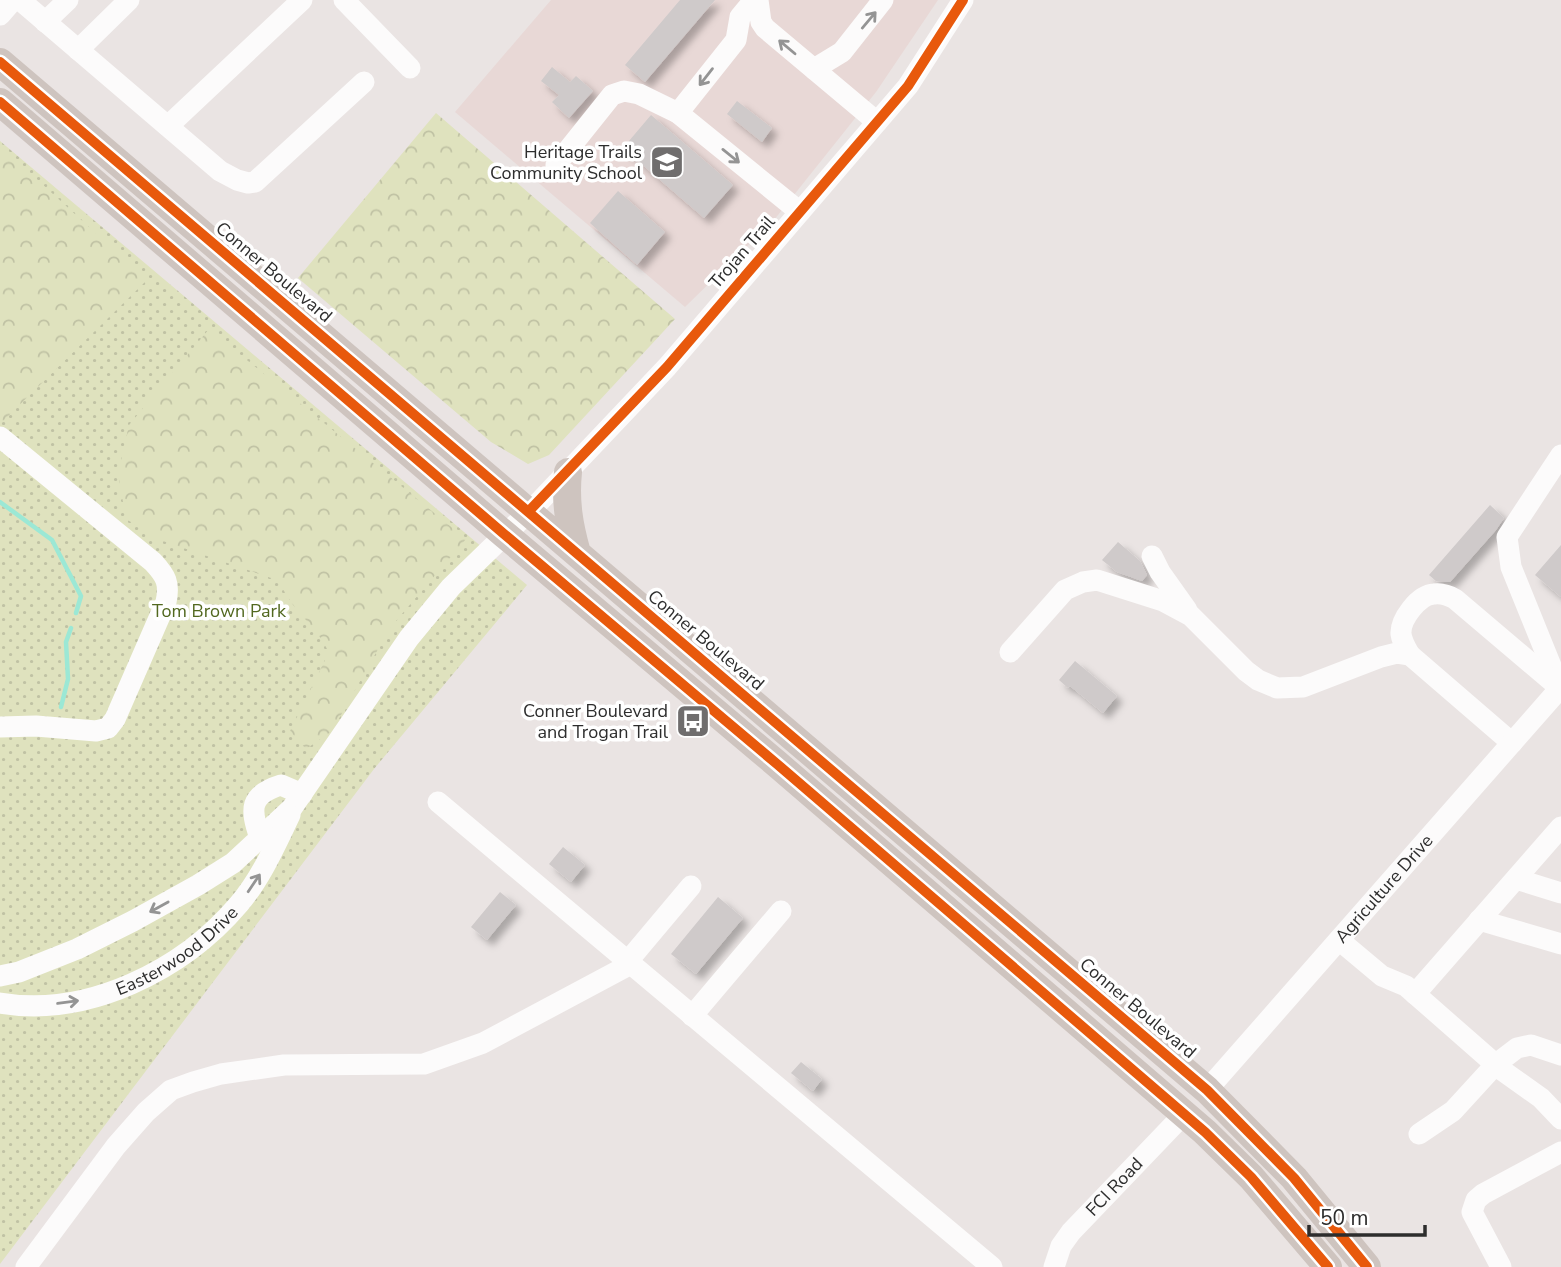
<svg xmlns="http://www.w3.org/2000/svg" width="1561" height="1267" viewBox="0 0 1561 1267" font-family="'Nunito Sans',sans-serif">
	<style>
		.education { fill: #e8d8d6 }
		.grass { fill: url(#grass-dots) }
		.forest { fill: url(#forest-crowns) }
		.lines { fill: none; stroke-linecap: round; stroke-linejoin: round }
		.stream { stroke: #9ce8d5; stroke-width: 4.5 }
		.building { fill: #cfcaca; filter: url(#shadow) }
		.minor { stroke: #fcfbfb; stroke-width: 21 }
		.major { stroke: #cec4bf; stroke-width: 28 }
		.cycleway-casing { stroke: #fff; stroke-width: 15 }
		.cycleway { stroke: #e8590c; stroke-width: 10 }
		.oneway { stroke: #949494 }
		.labels { text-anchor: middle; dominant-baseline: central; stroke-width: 7; stroke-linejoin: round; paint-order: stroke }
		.poi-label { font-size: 18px; fill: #2d2d2d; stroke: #fff; text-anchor: end }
		.street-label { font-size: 18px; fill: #2d2d2d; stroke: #fff }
		.park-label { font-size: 18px; fill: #52681f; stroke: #fff }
	</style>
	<defs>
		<pattern id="grass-dots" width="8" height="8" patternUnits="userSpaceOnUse" patternTransform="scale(1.75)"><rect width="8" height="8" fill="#dfe2be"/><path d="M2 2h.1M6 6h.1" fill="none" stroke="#c0c2a4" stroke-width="1.8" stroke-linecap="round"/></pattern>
		<pattern id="forest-crowns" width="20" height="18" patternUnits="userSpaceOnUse" patternTransform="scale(1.75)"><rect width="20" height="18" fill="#dfe2be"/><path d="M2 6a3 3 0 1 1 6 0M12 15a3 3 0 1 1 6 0" fill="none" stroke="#c0c2a4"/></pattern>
		<filter id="shadow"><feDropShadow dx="6" dy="6" stdDeviation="3.5" flood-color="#0004"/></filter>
	</defs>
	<rect width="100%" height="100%" fill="#eae4e3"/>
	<path class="education" d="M551 0H938L876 92 774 220 685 307 455 112Z"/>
	<path class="grass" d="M0 141 527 585 374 769 0 1264Z"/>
	<path class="forest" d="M436 113 675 319 549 455 528 464 491 442 298 278Z
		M0 151H6L147 280 0 424Z
		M209 329 466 539 390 628 332 731 306 749 290 731 329 652 318 634 293 605 277 580 160 540 126 519 118 474 129 425Z"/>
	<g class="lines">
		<path class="stream" d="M0 502 52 540 81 596 76 613
			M61 707 68 679 66 642 71 628"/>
	</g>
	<path class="building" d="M680 0H715L645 82 625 65Z
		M552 67 570 82 576 76 593 91 569 118 552 102 559 95 541 81Z
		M737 101 772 128 762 142 727 114Z
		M651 115 733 185 704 218 623 148Z
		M618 191 665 232 637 265 590 223Z
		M1490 505 1504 518 1496 530 1450 582 1436 581 1429 575Z
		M1118 542 1140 561 1147 575 1142 581 1117 572 1102 560Z
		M1561 545V597L1535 575Z
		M1075 661 1117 696 1103 713 1070 686 1068 688 1059 680Z
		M563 847 585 865 571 882 549 864Z
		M500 892 516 905 487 940 471 927Z
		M718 897 743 918 696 974 671 954Z
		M801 1062 822 1079 813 1091 791 1073Z"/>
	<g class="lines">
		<g class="minor">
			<path d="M20 0 220 171 237 180 248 183 255 182 364 82"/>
			<path d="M344 0 410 68"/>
			<path d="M758 0 761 22 765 28 877 122"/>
			<path d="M0 15 13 0"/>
			<path d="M45 22 68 0"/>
			<path d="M78 50 129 0"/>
			<path d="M814 69 842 52 883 0"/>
			<path d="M678 113 736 40 740 17 754 0"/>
			<path d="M168 126 302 0"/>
			<path d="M556 165 612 95 624 91 639 94 678 113 800 212"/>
			<path d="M0 437 153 562C166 576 170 583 166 602L115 719 108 728 96 731 36 726 0 727"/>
			<path d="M1152 556 1160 572 1187 610"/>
			<path d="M1010 652 1065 590 1083 582 1097 580 1163 601 1191 616 1246 671 1258 680 1277 688 1303 687 1381 657 1397 653 1410 655"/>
			<path d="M1558 683 1511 567 1507 537 1561 455"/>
			<path d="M1512 743 1410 655C1406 648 1402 642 1401 634 1400 620 1418 595 1434 594 1442 593 1448 595 1455 599L1560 688"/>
			<path d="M438 802 992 1267"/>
			<path d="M260 838C250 809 249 795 281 785L302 794"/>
			<path d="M1516 879 1561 893"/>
			<path d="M1479 920 1561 944"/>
			<path d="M1339 940 1382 976 1406 986 1503 1071 1541 1098 1561 1119"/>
			<path d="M628 961 691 886"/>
			<path d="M0 976 19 972 77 949 133 921 198 885 233 863 292 808 409 638 451 587 541 500 667 367 908 86 963 0"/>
			<path d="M1415 994 1561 827"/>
			<path id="s1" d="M0 1003C88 1018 183 970 239 904 261 878 275 846 290 815"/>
			<path d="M692 1016 781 911"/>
			<path id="s2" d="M1207 1090 1561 687"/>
			<path d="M1419 1134 1453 1111 1496 1064 1517 1048 1531 1045 1561 1055"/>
			<path d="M26 1267 116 1146 146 1112 171 1090 193 1082 221 1074 284 1065 424 1064 483 1043 631 964"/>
			<path id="s3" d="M1054 1267 1061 1246 1071 1232 1184 1114"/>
			<path d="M1501 1267 1472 1212 1476 1200 1483 1194 1561 1152"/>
		</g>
		<path class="major" d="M0 62 1207 1090 1294 1178 1367 1267
			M0 102 504 534 777 764 1205 1132 1251 1177 1328 1267
			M568 472C565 501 569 525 577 553"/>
		<g class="cycleway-casing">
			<path id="cycleway" d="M0 62 1207 1090 1294 1178 1367 1267
				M0 102 504 534 777 764 1205 1132 1251 1177 1328 1267
				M529 511 667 367 908 86 963 0"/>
		</g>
		<use href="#cycleway" class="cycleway"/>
	</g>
	<defs><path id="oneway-shaft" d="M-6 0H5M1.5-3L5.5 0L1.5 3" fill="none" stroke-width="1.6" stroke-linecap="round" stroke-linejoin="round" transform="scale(1.75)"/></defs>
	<g class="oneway">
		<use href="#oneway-shaft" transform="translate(869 20) rotate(-50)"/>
		<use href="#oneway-shaft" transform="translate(787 47) rotate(-140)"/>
		<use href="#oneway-shaft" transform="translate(706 77) rotate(128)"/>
		<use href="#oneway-shaft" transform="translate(731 156) rotate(39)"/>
		<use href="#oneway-shaft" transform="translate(254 883) rotate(-56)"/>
		<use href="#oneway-shaft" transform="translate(159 907) rotate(151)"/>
		<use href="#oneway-shaft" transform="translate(68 1002) rotate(-8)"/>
	</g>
	<defs>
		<g id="school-square" transform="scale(1.75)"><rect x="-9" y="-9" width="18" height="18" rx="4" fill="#6f6d6d" stroke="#fff"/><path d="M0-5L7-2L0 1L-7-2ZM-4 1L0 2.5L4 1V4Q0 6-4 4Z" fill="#fff"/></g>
		<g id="bus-square" transform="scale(1.75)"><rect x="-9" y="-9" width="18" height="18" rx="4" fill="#6f6d6d" stroke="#fff"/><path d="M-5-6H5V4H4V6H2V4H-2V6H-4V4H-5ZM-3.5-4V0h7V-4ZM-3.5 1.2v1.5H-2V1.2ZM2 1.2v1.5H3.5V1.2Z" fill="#fff"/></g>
	</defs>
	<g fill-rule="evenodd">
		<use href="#school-square" x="667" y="162"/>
		<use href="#bus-square" x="693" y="721"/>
	</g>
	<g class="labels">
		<g class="poi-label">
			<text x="642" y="152">Heritage Trails<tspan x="642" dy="21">Community School</tspan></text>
			<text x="668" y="711">Conner Boulevard<tspan x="668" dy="21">and Trogan Trail</tspan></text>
		</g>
		<g class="street-label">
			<text transform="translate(742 252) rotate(-49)">Trojan Trail</text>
			<text transform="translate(274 272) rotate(40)">Conner Boulevard</text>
			<text transform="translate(706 640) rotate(40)">Conner Boulevard</text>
			<text stroke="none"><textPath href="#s2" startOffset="268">Agriculture Drive</textPath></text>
			<text stroke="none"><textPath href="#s1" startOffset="191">Easterwood Drive</textPath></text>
			<text transform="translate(1138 1008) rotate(40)">Conner Boulevard</text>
			<text stroke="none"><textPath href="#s3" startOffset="102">FCI Road</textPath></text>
		</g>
		<g class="park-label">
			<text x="219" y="611">Tom Brown Park</text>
		</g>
	</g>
	<path d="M1309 1225v10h116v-10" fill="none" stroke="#2d2d2d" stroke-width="3.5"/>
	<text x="1320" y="1225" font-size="21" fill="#2d2d2d" stroke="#ffffff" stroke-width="5" paint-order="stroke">50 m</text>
</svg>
